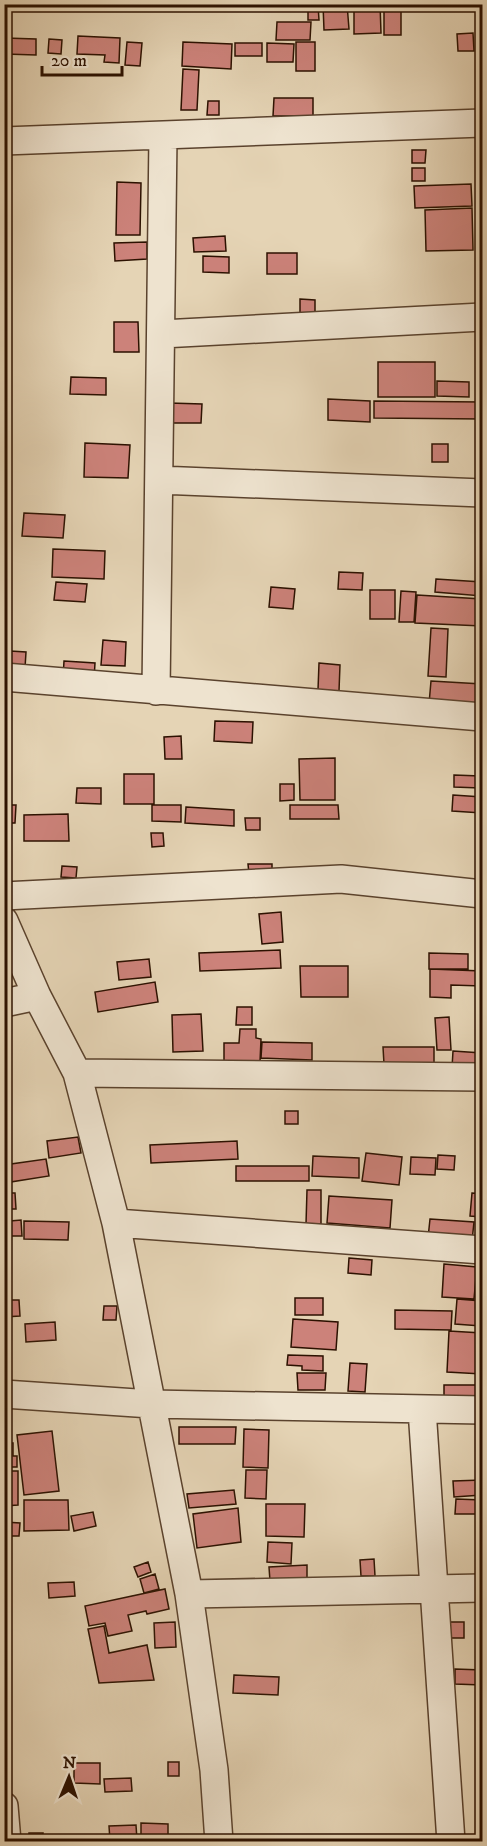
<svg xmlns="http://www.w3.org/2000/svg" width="487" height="1846" viewBox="0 0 487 1846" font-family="'IM FELL DW Pica',serif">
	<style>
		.building { fill: #cc827a; stroke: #2c1100; stroke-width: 1.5 }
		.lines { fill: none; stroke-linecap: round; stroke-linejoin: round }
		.minor-casing { stroke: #5a422d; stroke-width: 30 }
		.minor { stroke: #eee3cf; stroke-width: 27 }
	</style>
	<rect width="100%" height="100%" fill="#e5d4b5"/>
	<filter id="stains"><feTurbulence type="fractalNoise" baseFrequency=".00333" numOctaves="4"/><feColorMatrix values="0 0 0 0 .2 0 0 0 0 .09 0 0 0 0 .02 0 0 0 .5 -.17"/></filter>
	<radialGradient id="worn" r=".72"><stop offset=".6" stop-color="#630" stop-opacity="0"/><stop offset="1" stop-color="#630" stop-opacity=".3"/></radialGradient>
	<path class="building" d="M323 4H347L349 29 324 30Z
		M354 4H380L381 33 354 34Z
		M384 4H401V35H384Z
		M308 5H318L319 20H308Z
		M277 22H311L310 40H276Z
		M473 33 474 51H458L457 34Z
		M78 36 120 38 119 63 104 62 105 55 77 54Z
		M5 38 36 39V55L5 54Z
		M49 39 62 40 61 54 48 53Z
		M127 42 142 43 140 66 125 65Z
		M183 42 232 44 231 69 182 66Z
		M296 42H315V71H296Z
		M235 43H262V56H235Z
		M267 43 294 44 293 62H267Z
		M183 69 199 70 197 110H181Z
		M274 98H313V116H273Z
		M208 101H219V115H207Z
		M412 150H426L425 163H412Z
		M412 168H425V181H412Z
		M117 182 141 183 140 235H116Z
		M471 184 472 206 415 208 414 186Z
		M472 208 473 250 426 251 425 210Z
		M225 236 226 251 194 252 193 238Z
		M147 242V259L115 261 114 243Z
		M267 253H297V274H267Z
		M203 256 229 257V273L203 272Z
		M300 299 315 300V318L300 317Z
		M114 322H138L139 352H114Z
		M378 362H435V397H378Z
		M71 377 106 378V395L70 394Z
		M437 381 469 382V397L437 396Z
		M328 399 370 401V422L328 420Z
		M374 401 482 402V419L374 418Z
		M169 403 202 404 201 423H169Z
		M85 443 130 445 128 478 84 477Z
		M432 444H448V462H432Z
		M24 513 65 515 63 538 22 536Z
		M53 549 105 551 104 579 52 577Z
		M339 572 363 573 362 590 338 589Z
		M436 579 482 582V596L435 592Z
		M56 582 87 584 85 602 54 600Z
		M271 587 295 589 293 609 269 607Z
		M370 590H395V619H370Z
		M401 591 416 592 414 622H399Z
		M417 595 482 599V626L415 623Z
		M431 628 448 629 446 677 428 676Z
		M103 640 126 642 125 666 101 665Z
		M10 651 26 652 25 668 9 667Z
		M64 661 95 663 94 680 63 678Z
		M319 663 340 665 339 691 318 690Z
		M431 681 482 684V708L429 704Z
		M215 721 253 722 252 743 214 741Z
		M181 736 182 759H165L164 737Z
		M335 758V800H300L299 759Z
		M124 774H154V804H124Z
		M454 775 480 776V788L454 787Z
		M280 784H294V800L280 801Z
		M77 788H101V804L76 803Z
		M453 795 482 797V813L452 811Z
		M4 805H16L15 823H4Z
		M152 805H181V822L152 821Z
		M290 805H338L339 819H290Z
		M186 807 234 810V826L185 823Z
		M68 814 69 841H24V815Z
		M245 818H260V830H246Z
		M151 833H163L164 846 152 847Z
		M248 864H272V873L249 874Z
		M62 866 77 867 76 878 61 877Z
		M281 912 283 942 262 944 259 914Z
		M280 950 281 968 200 971 199 953Z
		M429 953 468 954V969H429Z
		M149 959 151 977 119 980 117 962Z
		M300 966H348V997H301Z
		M430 969 482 971V986L451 985V998L430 997Z
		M155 982 158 1002 98 1012 95 992Z
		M237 1007H252V1025H236Z
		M201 1014 203 1051 173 1052 172 1015Z
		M449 1017 451 1050H437L435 1018Z
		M240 1029H256V1038L261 1039 260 1062 224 1061V1043H239Z
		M262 1042 312 1043V1060L261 1058Z
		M383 1047H434V1064H384Z
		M453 1051 482 1053V1069L452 1068Z
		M285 1111H298V1124H285Z
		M78 1137 81 1153 49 1158 47 1141Z
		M237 1141 238 1159 151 1163 150 1145Z
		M366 1153 402 1157 399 1185 362 1181Z
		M438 1155 455 1156 454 1170 437 1169Z
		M313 1156 359 1158V1178L312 1176Z
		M411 1157 436 1158 435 1175 410 1174Z
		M46 1159 49 1176 4 1183V1165Z
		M236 1166H309V1181H236Z
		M307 1190H321V1224H306Z
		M6 1193H15L16 1209H7Z
		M472 1193 482 1194V1217L470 1216Z
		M329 1196 392 1200 390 1228 327 1223Z
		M430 1219 474 1222 472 1241 428 1238Z
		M21 1220 22 1236H11L10 1221Z
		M24 1221 69 1222 68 1240 24 1239Z
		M349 1258 372 1260 371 1275 348 1273Z
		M444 1264 477 1267 474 1299 442 1297Z
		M295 1298H323V1315H295Z
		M457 1299 482 1301 481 1326 455 1324Z
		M4 1300H19L20 1316 4 1317Z
		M104 1306H117L116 1320H103Z
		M395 1310 452 1311 451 1330 395 1329Z
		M293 1319 338 1322 336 1350 291 1347Z
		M55 1322 56 1340 26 1342 25 1324Z
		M449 1331 482 1333V1374L447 1372Z
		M288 1355 323 1356V1371L302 1370V1366L287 1365Z
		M350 1363 367 1364 365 1392 348 1391Z
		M297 1373H326L325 1390H298Z
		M444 1385H482V1400H444Z
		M4 1422H10V1441H4Z
		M179 1427H236L235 1444H179Z
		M244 1429 269 1430 268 1468 243 1467Z
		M52 1431 59 1491 24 1495 17 1435Z
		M4 1443H13V1456H17V1467H4Z
		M246 1470H267L266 1499 245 1498Z
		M4 1471H18V1505L4 1506Z
		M482 1480V1495L454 1497 453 1481Z
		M234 1490 236 1504 189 1508 187 1494Z
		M456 1499 482 1500V1514H455Z
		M24 1500H68L69 1530 24 1531Z
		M266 1504H305L304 1537 266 1536Z
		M238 1508 241 1542 197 1548 193 1514Z
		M93 1512 96 1526 74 1531 71 1516Z
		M4 1522 20 1523 19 1536H4Z
		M268 1542 292 1543 291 1564 267 1562Z
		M374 1559 375 1576H361L360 1560Z
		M148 1562 151 1572 138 1577 134 1567Z
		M307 1565V1579L270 1581 269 1567Z
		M155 1574 159 1589 144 1593 140 1579Z
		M74 1582 75 1596 49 1598 48 1583Z
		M165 1589 169 1609 147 1614 146 1611 128 1615 132 1631 108 1636 105 1623 89 1626 85 1606Z
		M175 1622 176 1647 155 1648 154 1623Z
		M450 1622H464V1638H450Z
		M104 1626 109 1653 147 1645 154 1680 99 1683 88 1629Z
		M455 1669 482 1670V1685L455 1684Z
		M234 1675 279 1677 278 1695 233 1693Z
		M168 1762H179V1776H168Z
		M74 1763H100V1784L74 1783Z
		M131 1778 132 1791 105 1792 104 1779Z
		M141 1823 168 1824V1838L141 1837Z
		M136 1825 137 1840 110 1841 109 1826Z
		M29 1833H43L42 1842H29Z"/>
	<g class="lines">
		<g class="minor-casing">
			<path id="minor" d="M4 141 482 123
				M162 334 482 317
				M159 480 482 493
				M4 677 482 717
				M156 691 163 136
				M4 896 341 879 482 894
				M4 921 37 996 77 1073 116 1223 189 1594 214 1770 219 1842
				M4 1003 37 996
				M77 1073 482 1077
				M116 1223 482 1250
				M4 1394 151 1404 482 1410
				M422 1409 451 1842
				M189 1594 482 1588
				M4 1806 7 1842"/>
		</g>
		<use href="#minor" class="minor"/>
	</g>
	<rect width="487" height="1846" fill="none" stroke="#e5d4b5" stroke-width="24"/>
	<rect x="6" y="6" width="475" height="1834" fill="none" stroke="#2c1100" stroke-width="3"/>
	<rect x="12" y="12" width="463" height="1822" fill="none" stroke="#2c1100" stroke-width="1.5"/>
	<g transform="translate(69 1777) rotate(2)" stroke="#eee3cf" stroke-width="4.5" paint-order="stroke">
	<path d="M0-4.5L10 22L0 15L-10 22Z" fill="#2c1100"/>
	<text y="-9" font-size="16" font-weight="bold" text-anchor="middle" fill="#2c1100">N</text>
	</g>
	<path d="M42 66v9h80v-9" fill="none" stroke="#2c1100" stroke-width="3"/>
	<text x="51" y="66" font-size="18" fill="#2c1100" stroke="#eee3cf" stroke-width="4.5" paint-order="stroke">20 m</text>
	<rect width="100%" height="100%" filter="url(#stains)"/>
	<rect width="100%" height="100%" fill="url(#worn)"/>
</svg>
